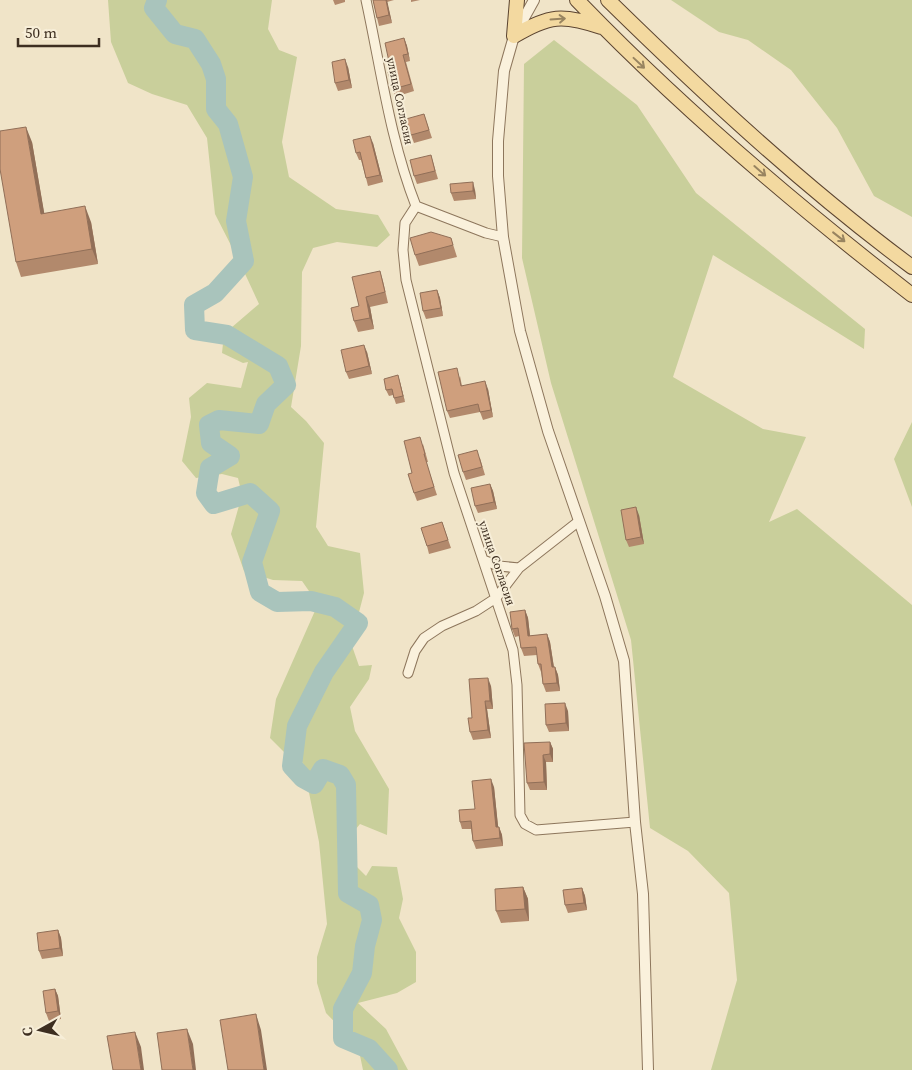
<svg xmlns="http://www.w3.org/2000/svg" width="912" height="1070" viewBox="0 0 912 1070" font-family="'Source Serif 4',serif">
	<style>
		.green { fill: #c9cf9b }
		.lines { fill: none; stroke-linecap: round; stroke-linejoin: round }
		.river { stroke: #a9c4bc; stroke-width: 20 }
		.minor-casing { stroke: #8d765c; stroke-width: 11 }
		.tertiary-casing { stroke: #8d765c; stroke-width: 12 }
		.primary-casing { stroke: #5b4430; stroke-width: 16 }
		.minor { stroke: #faf1dc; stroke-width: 9 }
		.tertiary { stroke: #faf1dc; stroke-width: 10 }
		.primary { stroke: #f3d9a0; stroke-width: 14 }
		.wall { fill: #b2896c }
		.shaded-wall { fill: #916f58 }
		.building { fill: #cf9f7d; stroke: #916f58 }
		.oneway { stroke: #988460 }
		.labels { text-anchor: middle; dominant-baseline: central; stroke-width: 4; stroke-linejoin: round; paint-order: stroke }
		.street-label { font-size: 12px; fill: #3d2e20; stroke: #f7eed8 }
	</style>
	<rect width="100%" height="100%" fill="#f0e4c8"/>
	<path class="green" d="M108 0H272L268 29 279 50 297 57 282 142 289 177 336 209 378 215 390 235 377 247 337 242 313 248 302 272 301 346 291 407 306 421 324 443 316 527 328 546 360 553 364 593 351 643 359 666 372 665 369 679 350 707 355 731 389 789 387 835 360 824 350 836 348 858 366 876 372 866 397 867 403 899 399 918 416 952V982L397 993 358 1003 386 1029 408 1070H363L358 1046 326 1013 317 983V957L327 924 319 842 303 763 289 757 270 738 276 699 318 604 302 581 273 580 244 571 231 534 242 495 238 478 222 474 196 478 182 461 191 417 189 398 207 383 241 388 248 362 243 363 222 353 224 334 259 304 240 263 215 214 207 138 187 105 152 94 128 83 111 42Z
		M671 0H912V217L874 196 837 128 791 70 748 40 719 32Z
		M554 40 637 105 696 193 865 329 864 349 713 255 673 377 763 429 806 437 769 522 797 509 912 605V1070H711L737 980 729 893 688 851 650 828 631 640 551 383 522 258 524 64Z
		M912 422V507L894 459Z"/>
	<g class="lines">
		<path class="river" d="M157 0 154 8 175 34 195 39 211 64 216 79V109L228 124 243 177 236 221 244 261 215 293 194 305 195 330 227 335 278 366 286 385 266 404 259 424 219 420 209 425 211 443 230 456 210 468 206 493 214 504 250 493 270 511 252 562 260 592 277 602 311 601 335 607 358 623 324 672 297 726 292 766 303 778 314 784 323 769 340 775 346 785 348 893 369 905 372 920 365 946 362 973 343 1009V1038L369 1049 388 1070"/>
		<g class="minor-casing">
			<path id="minor" d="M366 0C381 69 390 140 416 206
				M503 237 486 233 416 206 405 223 403 250 406 280 454 473 513 650 517 685 520 815 525 824 536 830 635 822
				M483 560 499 566 519 568
				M408 673 415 651 424 638 442 626 476 611 496 598 519 568 579 521"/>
		</g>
		<g class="tertiary-casing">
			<path id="tertiary" d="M534 0 514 36 504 71 498 141V176L503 237 520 331 548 431 605 596 624 661 635 822 643 894 648 1070"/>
		</g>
		<g class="primary-casing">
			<path id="primary" d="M577 0C680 107 794 204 912 295
				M608 0C704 94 804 187 912 267
				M514 36C549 15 563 14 601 27
				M514 36 517 0"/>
		</g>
		<use href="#minor" class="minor"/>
		<use href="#tertiary" class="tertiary"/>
		<use href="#primary" class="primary"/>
	</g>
	<path class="wall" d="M333 0H345V2L335 5Z
		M373 0H394L387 2 392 23 379 26 377 18Z
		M411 0H420L411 2Z
		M404 38 407 46 410 61 406 62 414 91 395 97 393 89 391 71Z
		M348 67 352 88 338 91 335 83Z
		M424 114 432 138 414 143 411 135Z
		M32 142 44 213 91 222 98 264 21 277 16 262Z
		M373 143 383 182 368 186 366 178 361 160H359L356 153Z
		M431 155 438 179 417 184 414 176Z
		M475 190 476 199 454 201 451 193Z
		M451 238 457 257 419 266 415 255Z
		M380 271 383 281 388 303 370 307 374 329 358 332 354 321 359 306Z
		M437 290 440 298 443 316 426 319 423 311Z
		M367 352 372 374 349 379 346 372Z
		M398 375 405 402 396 404 393 395 389 396 386 390Z
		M460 376 462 386 488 389 493 417 483 420 480 412 450 418 447 411Z
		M423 444 428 462H426L437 495 417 501 414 493 412 473Z
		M480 458 485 475 466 480 463 472Z
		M490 484 493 491 497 509 478 513 475 506Z
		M639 515 644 544 629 547 626 540Z
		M442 522 451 548 429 554 427 546Z
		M525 610 528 618 530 636 547 634 550 642 554 667H555L558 675 560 691 546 692 543 684 541 672 538 664 537 655 524 656 521 648 519 636 515 637 512 629Z
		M491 686 493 709H487L491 738 473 740 470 732 472 718Z
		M568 711 569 731 549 732 546 725Z
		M550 742 553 749V762H546L547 790H530L527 783Z
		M494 787 498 827H499L502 835 503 846 476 849 473 841 471 829H462L460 822 475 809Z
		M523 887 528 899 529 921 501 923 496 911Z
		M582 888 585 896 587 910 568 913 565 905Z
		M58 930 61 938 63 956 42 959 39 951Z
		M55 989 58 996 61 1019 49 1021 46 1013Z"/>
	<path class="shaded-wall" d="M386 0H387L392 23 389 15Z
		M404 38 407 46 410 61 408 54Z
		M345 59 348 67 352 88 349 80Z
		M26 127 32 142 47 229 41 214Z
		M370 136 373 143 383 182 380 175Z
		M473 182 475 190 476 199 473 191Z
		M85 206 91 222 98 264 92 249Z
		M437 290 440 298 443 316 441 308Z
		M366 297 370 307 374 329 370 318Z
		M364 345 367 352 372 374 369 366Z
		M398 375 400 382 405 402 403 396Z
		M485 381 488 389 493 417 491 410Z
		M490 484 493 491 497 509 494 502Z
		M636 507 639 515 644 544 641 537Z
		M525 610 528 618 531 644 528 636Z
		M547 634 550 642 555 675 552 667Z
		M555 667 558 675 560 691 557 683Z
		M488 678 491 686 493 709 490 701Z
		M485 701 487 709 491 738 488 730Z
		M565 703 568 711 569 731 566 723Z
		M550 742 553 749V762L550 754Z
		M543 755 546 762 547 790 544 782Z
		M491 779 494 787 499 835 496 827Z
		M499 827 502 835 503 846 500 838Z
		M523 887 528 899 529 921 525 909Z
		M582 888 585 896 587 910 584 903Z
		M58 930 61 938 63 956 60 948Z
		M55 989 58 996 61 1019 58 1011Z
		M256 1014 261 1030 267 1070H264Z
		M187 1029 193 1044 196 1070H193Z
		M135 1032 141 1047 144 1070H141Z"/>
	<path class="building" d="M373 0H386L389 15 377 18Z
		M404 38 408 54 403 55 411 84 393 89 388 72 391 71 385 43Z
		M345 59 349 80 335 83 332 62Z
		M424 114 429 130 411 135 406 119Z
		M26 127 41 214 85 206 92 249 16 262 0 169V131Z
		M370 136 380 175 366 178 360 152 356 153 353 140Z
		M431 155 435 171 414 176 410 160Z
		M473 182V191L451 193 450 184Z
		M431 232 451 238 453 245 415 255 410 238Z
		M380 271 385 292 366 297 370 318 354 321 351 308 359 306 352 277Z
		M437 290 441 308 423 311 420 293Z
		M364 345 369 366 346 372 341 350Z
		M457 368 461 386 485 381 491 410 480 412 478 404 447 411 438 372Z
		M398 375 403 396 394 398 392 389 386 390 384 379Z
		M420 437 425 454H424L434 487 414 493 408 474 412 473 404 441Z
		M477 450 482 467 463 472 458 455Z
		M490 484 494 502 475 506 471 488Z
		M636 507 641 537 626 540 621 510Z
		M442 522 448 540 427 546 421 528Z
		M525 610 528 636 547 634 552 667H555L557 683 543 684 541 664H538L536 647 521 648 518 628 512 629 510 612Z
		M488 678 490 701H485L488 730 470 732 468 718H472L469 679Z
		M565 703 566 723 546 725 545 704Z
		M550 742V754L543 755 544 782 527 783 524 743Z
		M491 779 496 827H499L500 838 473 841 471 821 460 822 459 810 475 809 472 781Z
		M523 887 525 909 496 911 495 889Z
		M582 888 584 903 565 905 563 890Z
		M58 930 60 948 39 951 37 933Z
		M55 989 58 1011 46 1013 43 991Z
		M256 1014 264 1070H228L220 1020Z
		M187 1029 193 1070H162L157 1033Z
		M135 1032 141 1070H113L107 1036Z"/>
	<defs><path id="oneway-shaft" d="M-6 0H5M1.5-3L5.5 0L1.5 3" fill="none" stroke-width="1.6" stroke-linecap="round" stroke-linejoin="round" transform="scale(1.25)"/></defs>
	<g class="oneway">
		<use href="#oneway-shaft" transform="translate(558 19) rotate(-4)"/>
		<use href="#oneway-shaft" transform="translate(639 63) rotate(43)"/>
		<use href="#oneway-shaft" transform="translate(760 171) rotate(41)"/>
		<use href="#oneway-shaft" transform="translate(839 237) rotate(38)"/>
	</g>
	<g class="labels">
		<g class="street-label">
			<text transform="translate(400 101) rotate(78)">улица Согласия</text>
			<text transform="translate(497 563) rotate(71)">улица Согласия</text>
		</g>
	</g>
	<g transform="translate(40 1030) rotate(262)" stroke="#f7eed8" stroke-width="4" paint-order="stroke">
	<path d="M0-4L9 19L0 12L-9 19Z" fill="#3d2e20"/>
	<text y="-8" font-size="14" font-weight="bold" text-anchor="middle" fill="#3d2e20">С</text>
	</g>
	<path d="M18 38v8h81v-8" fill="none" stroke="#3d2e20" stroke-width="2.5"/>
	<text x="25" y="38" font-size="15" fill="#3d2e20" stroke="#f7eed8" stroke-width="4" paint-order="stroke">50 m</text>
</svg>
